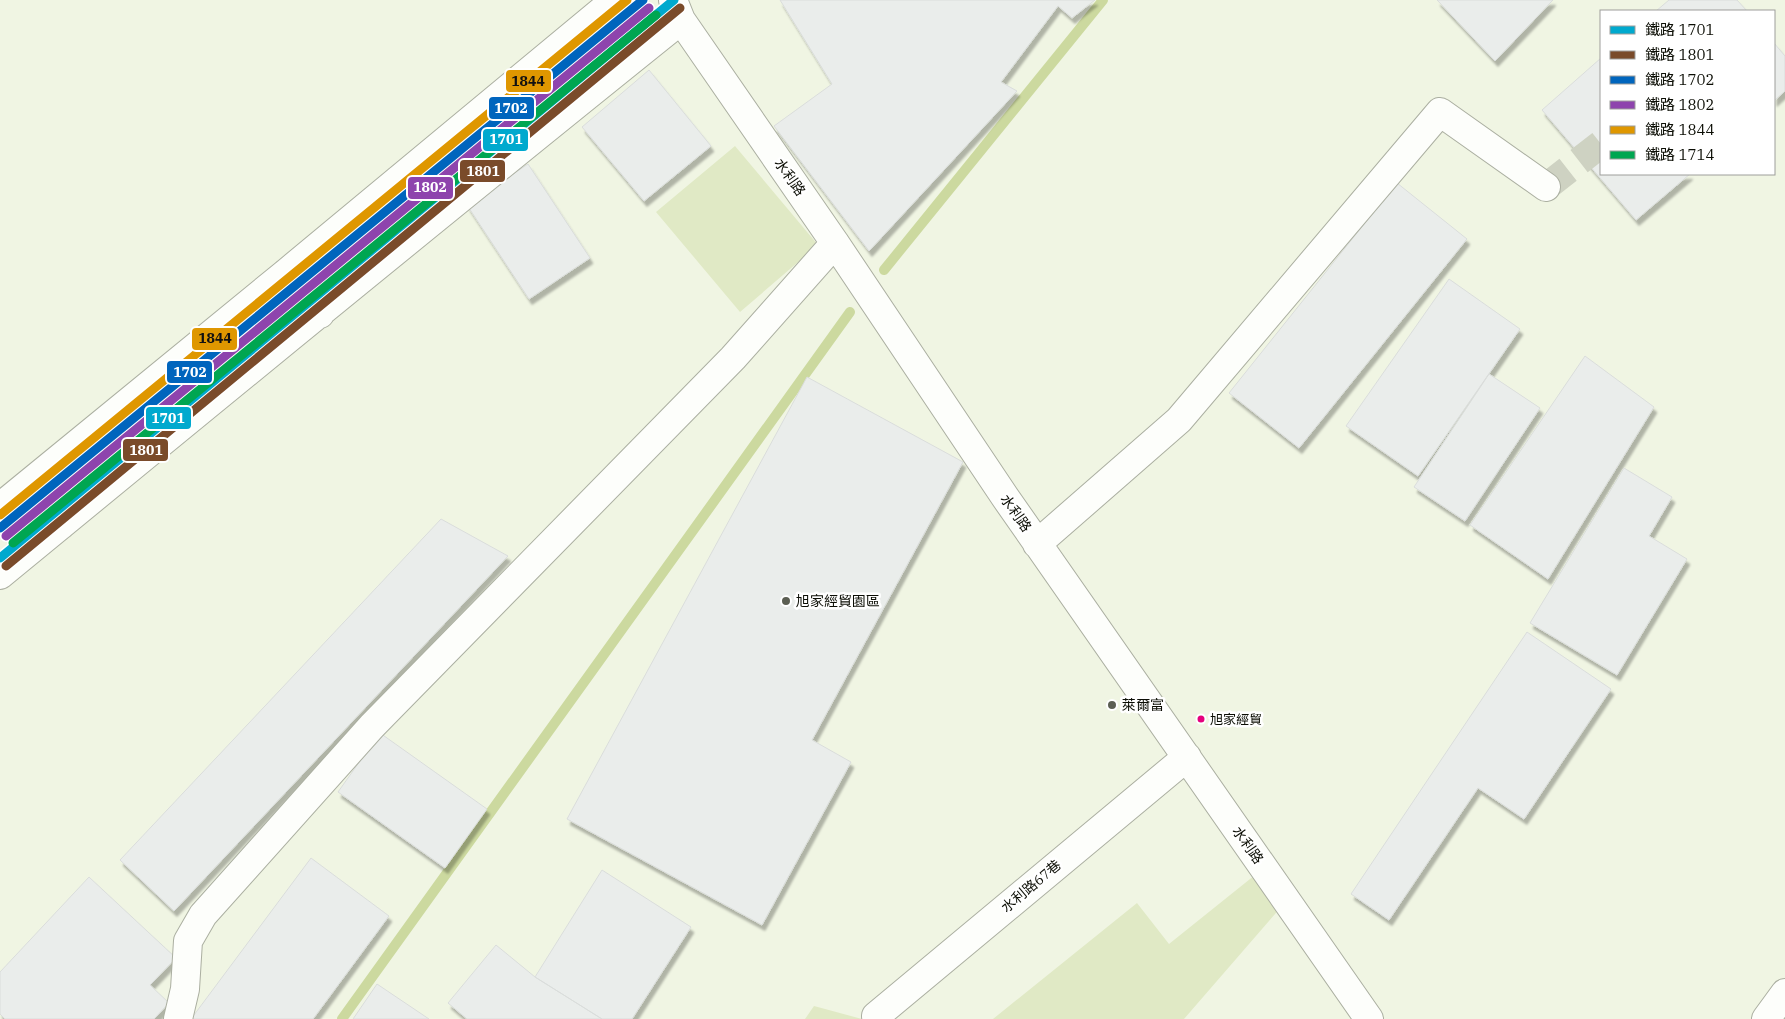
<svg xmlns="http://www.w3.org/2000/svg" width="1785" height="1019" viewBox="0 0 1785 1019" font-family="'IBM Plex Serif','Noto Sans TC',serif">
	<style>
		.green { fill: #e0e9c5 }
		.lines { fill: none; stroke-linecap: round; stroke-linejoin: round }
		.stream { stroke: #ccd99f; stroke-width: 10 }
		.building { fill: #eaedeb; stroke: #dadddb; filter: url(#shadow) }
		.minor-tunnel { stroke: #ced2c2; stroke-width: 28; stroke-dasharray: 28 14; stroke-linecap: butt }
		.minor-casing { stroke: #abafa1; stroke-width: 30 }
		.minor { stroke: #fdfefb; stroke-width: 28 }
		.rail-1-casing { stroke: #fff; stroke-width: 12 }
		.rail-2-casing { stroke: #fff; stroke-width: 12 }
		.rail-3-casing { stroke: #fff; stroke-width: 12 }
		.rail-4-casing { stroke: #fff; stroke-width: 12 }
		.rail-5-casing { stroke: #fff; stroke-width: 12 }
		.rail-6-casing { stroke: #fff; stroke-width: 12 }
		.rail-1 { stroke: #00a9ce; stroke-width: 9 }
		.rail-2 { stroke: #7a4b2a; stroke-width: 9 }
		.rail-3 { stroke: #0065bd; stroke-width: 9 }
		.rail-4 { stroke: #8e44ad; stroke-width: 9 }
		.rail-5 { stroke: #df9700; stroke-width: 9 }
		.rail-6 { stroke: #00a651; stroke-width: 9 }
		.poi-dot { fill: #5b5e52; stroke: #fff; stroke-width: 2 }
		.bus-dot { fill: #e5007d; stroke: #fff; stroke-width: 2 }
		.labels { text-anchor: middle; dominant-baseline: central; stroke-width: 5; stroke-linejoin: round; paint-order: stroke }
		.bus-label { font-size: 13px; fill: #0b0d04; stroke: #fff; text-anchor: start }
		.street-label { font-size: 14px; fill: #0b0d04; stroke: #fff }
		.poi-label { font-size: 14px; fill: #0b0d04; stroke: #fff; text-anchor: start }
		.line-badge { stroke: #fff; stroke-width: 2 }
		.badge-label { font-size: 14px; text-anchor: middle; font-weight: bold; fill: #fff }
		.pale-badge-label { font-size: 14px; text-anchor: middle; font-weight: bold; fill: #111 }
	</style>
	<defs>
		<filter id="shadow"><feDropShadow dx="3" dy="5.5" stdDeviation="1" flood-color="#0004"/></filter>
	</defs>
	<rect width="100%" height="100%" fill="#f0f5e3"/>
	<path class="green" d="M735 146 818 245 740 312 656 212Z
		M271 292 297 324 85 496 60 465Z
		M1260 871 1282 906 1184 1019H993L1137 903 1169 944Z
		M814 1006 862 1019H805Z"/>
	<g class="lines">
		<path class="stream" d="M884 270 1103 0
			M342 1019 850 312"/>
	</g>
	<path class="building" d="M780 0H1095L1072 18 1058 6 1001 82 1017 91 869 251 774 126 832 84Z
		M1437 0H1553L1495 61Z
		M1669 0H1737L1747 11H1656Z
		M1774 43 1785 56V91L1774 101Z
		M1601 58V174H1690L1636 220 1542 110Z
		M649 70 711 146 644 201 582 127Z
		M528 164 590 258 529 299 467 205Z
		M1397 183 1467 239 1299 448 1229 393Z
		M1449 279 1520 329 1418 476 1346 426Z
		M1585 356 1654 407 1548 579 1470 525Z
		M1489 374 1540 408 1465 521 1414 487Z
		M807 377 963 462 812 740 851 762 762 925 567 819Z
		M1624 468 1672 497 1649 536 1687 559 1617 675 1530 623Z
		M441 519 508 556 174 911 120 860Z
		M1527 632 1611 689 1524 819 1478 788 1389 920 1351 894Z
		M380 733 487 809 445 868 338 792Z
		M311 858 389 916 313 1019H191Z
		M602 870 691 927 632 1019H602L535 977Z
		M89 877 176 958 150 985 169 1003 154 1019H5L0 1014V972Z
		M496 945 535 977 602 1019H467L448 1003Z
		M377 984 429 1019H353Z"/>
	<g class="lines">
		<path class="minor-tunnel" d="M1546 187 1601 144"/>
		<g class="minor-casing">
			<path id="minor" d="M673 0 681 20 835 243 1005 497 1369 1019
				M398 180C397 206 407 216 432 219
				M286 273C311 277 320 289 320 314
				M26 486C24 511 37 520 61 525
				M0 507 286 273 615 0
				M1037 544 1179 420 1440 112 1546 187
				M0 575C226 389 453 203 681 20
				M876 1016 1187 757
				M178 1019 185 989 188 941 203 915 372 726 733 358 835 243
				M1766 1019 1785 993"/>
		</g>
		<use href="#minor" class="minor"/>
		<g class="rail-1-casing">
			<path id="rail-1" d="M0 558 674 0"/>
		</g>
		<g class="rail-2-casing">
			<path id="rail-2" d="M6 566 680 8"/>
		</g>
		<g class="rail-3-casing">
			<path id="rail-3" d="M0 528 643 0"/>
		</g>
		<g class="rail-4-casing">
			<path id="rail-4" d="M6 536 649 8"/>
		</g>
		<g class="rail-5-casing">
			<path id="rail-5" d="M0 515 627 0"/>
		</g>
		<g class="rail-6-casing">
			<path id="rail-6" d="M13 543 656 15"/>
		</g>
		<use href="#rail-1" class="rail-1"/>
		<use href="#rail-2" class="rail-2"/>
		<use href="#rail-3" class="rail-3"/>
		<use href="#rail-4" class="rail-4"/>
		<use href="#rail-5" class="rail-5"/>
		<use href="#rail-6" class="rail-6"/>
	</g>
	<g class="poi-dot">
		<circle cx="786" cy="601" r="5"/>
		<circle cx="1112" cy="705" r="5"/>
	</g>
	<circle class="bus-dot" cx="1201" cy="719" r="4.5"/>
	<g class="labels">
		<g class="bus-label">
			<text x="1210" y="719">旭家經貿</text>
		</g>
		<g class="street-label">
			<text transform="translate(790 177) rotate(55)">水利路</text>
			<text transform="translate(1016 513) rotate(55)">水利路</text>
			<text transform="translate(1248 845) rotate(55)">水利路</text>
			<text transform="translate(1031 886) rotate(-40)">水利路67巷</text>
		</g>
		<g class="poi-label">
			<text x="796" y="601">旭家經貿園區</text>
			<text x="1122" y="705">萊爾富</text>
		</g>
	</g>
	<g class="line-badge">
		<rect x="505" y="69" width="47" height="24" rx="5" fill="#df9700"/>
		<rect x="488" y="96" width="47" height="24" rx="5" fill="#0065bd"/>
		<rect x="482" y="128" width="47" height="24" rx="5" fill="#00a9ce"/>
		<rect x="459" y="159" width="47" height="24" rx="5" fill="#7a4b2a"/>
		<rect x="407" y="176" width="47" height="24" rx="5" fill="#8e44ad"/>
		<rect x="191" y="327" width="47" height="24" rx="5" fill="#df9700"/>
		<rect x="166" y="360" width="47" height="24" rx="5" fill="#0065bd"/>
		<rect x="145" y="406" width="47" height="24" rx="5" fill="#00a9ce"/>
		<rect x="122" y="438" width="47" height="24" rx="5" fill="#7a4b2a"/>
	</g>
	<g class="badge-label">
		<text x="511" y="113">1702</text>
		<text x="506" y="144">1701</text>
		<text x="483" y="176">1801</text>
		<text x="430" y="192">1802</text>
		<text x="190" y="377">1702</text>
		<text x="168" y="423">1701</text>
		<text x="146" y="455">1801</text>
	</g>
	<g class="pale-badge-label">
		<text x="528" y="86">1844</text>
		<text x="215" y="343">1844</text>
	</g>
	<rect x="1600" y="10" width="175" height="165" fill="#ffffff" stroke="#9d9e9b"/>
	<rect x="1610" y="26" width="25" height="8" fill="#00a9ce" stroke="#9d9e9b"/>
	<text x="1645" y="35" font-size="15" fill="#0b0d04">鐵路 1701</text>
	<rect x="1610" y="51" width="25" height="8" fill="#7a4b2a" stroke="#9d9e9b"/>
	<text x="1645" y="60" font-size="15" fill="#0b0d04">鐵路 1801</text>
	<rect x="1610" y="76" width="25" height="8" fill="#0065bd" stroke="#9d9e9b"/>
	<text x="1645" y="85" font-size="15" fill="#0b0d04">鐵路 1702</text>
	<rect x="1610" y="101" width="25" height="8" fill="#8e44ad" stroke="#9d9e9b"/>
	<text x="1645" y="110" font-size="15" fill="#0b0d04">鐵路 1802</text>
	<rect x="1610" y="126" width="25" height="8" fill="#df9700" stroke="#9d9e9b"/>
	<text x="1645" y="135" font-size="15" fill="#0b0d04">鐵路 1844</text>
	<rect x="1610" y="151" width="25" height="8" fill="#00a651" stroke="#9d9e9b"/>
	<text x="1645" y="160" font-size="15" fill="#0b0d04">鐵路 1714</text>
</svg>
